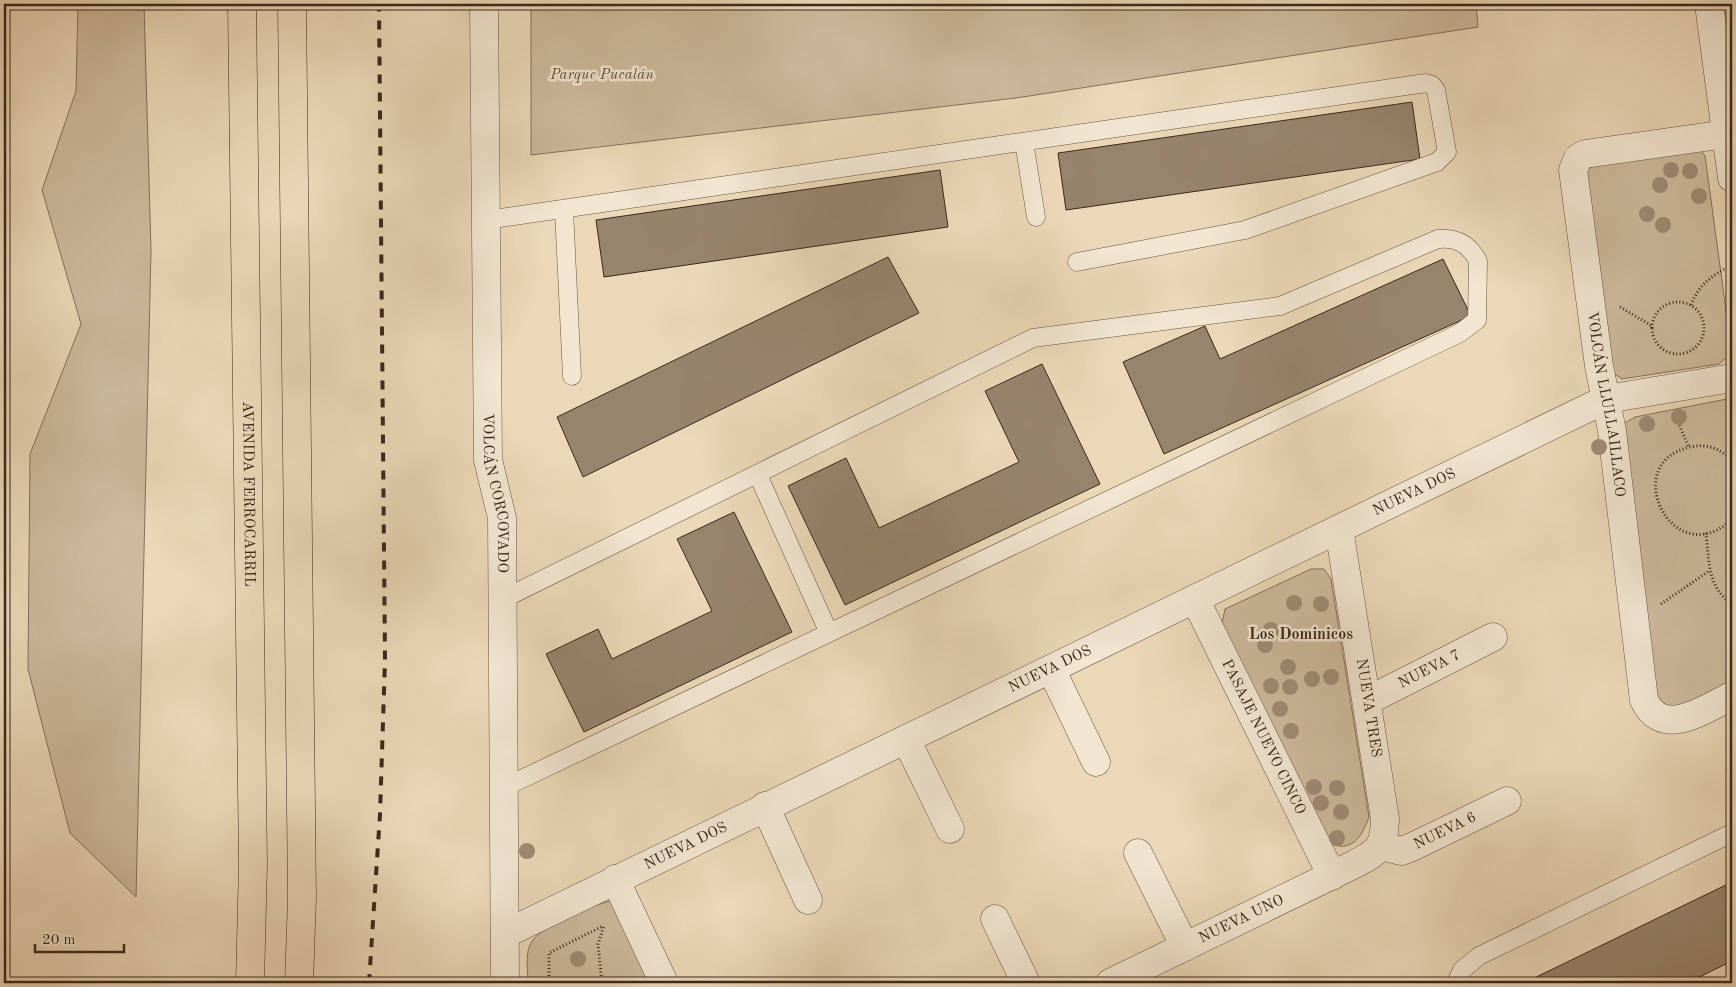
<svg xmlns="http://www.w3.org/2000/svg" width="1736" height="987" viewBox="0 0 1736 987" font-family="'Old Standard TT',serif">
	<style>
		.green { fill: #cdba9d; stroke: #84715c }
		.building { fill: #97846d; stroke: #3b281b }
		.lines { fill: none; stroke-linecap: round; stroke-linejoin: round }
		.service-casing { stroke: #675442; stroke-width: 19 }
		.minor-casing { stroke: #675442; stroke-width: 29 }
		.primary-casing { stroke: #3b281b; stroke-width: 29 }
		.path { stroke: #3b281b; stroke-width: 3; stroke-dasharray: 1 2.5; stroke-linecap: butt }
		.service { stroke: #f2e6d1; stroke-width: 18 }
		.minor { stroke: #f2e6d1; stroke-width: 28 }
		.primary { stroke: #ebd8b8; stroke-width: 28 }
		.rail { stroke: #3b281b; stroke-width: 4; stroke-dasharray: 9 9; stroke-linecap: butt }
		.tree { fill: #9f8b74 }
		.labels { text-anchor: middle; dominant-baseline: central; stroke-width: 5; stroke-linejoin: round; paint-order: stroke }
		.park-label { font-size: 15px; font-style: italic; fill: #604c3c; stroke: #f2e6d1 }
		.street-label { font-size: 15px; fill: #3b281b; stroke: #f2e6d1 }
		.neighbourhood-label { font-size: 16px; font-weight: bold; fill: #3b281b; stroke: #f2e6d1 }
	</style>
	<rect width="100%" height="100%" fill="#ebd8b8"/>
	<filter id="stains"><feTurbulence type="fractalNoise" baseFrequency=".004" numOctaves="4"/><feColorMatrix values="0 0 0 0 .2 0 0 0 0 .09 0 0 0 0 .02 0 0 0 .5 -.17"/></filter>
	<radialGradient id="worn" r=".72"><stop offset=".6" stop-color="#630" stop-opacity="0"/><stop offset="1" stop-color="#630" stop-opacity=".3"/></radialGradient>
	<path class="green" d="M78 4H144L151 251 136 897 70 833 28 669 30 454 81 324 42 190 76 91Z
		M531 4H1476L1478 27 1016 98 531 155Z
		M1696 150 1701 151 1705 156 1731 347 1727 357 1719 364 1622 379 1613 373 1583 180 1587 170 1595 165Z
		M1732 398V685L1676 713 1655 701 1623 424 1635 417Z
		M1311 569H1324L1331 579 1369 817C1361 839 1351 854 1326 842L1222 624 1225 609Z
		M610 901 619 907 654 983H528C528 971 525 956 530 945 537 926 591 906 610 901Z"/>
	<path class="building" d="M1412 102 1420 159 1066 210 1058 153Z
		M940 170 948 227 604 277 596 220Z
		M888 257 919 313 583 477 557 417Z
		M1443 259 1471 316 1164 454 1123 362 1205 326 1220 359Z
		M1042 364 1100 484 845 605 788 486 846 458 879 528 1019 462 985 391Z
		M734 512 792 632 584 732 546 654 598 629 612 659 712 611 677 539Z
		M1732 882V961L1687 983H1524Z"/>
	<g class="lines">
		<g class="service-casing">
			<path id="service" d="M1024 142 1036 217
				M564 210 572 376
				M486 220 1426 83 1432 85 1436 90 1447 152 1437 162 1245 230 1077 262
				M758 475 829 633
				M503 599 1033 338 1280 306 1438 239C1457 237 1469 244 1478 261L1477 320 1460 333 505 787
				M1456 983 1462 970 1479 956 1732 833"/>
		</g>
		<g class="minor-casing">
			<g id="minor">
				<path id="s1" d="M484 4 488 460 502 518 505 983"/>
				<path d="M1709 4 1732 178"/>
				<path id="s2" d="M1726 134 1585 154 1578 158 1573 170 1599 366 1612 431 1644 700C1663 740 1704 709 1732 696"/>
				<path id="s3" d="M1195 599 1332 876"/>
				<path d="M1051 669 1096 762"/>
				<path id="s4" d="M1367 701 1493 637"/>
				<path d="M906 739 950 829"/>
				<path d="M765 806 808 900"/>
				<path id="s5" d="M1381 846 1401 851 1412 847 1507 801"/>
				<path d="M1138 853 1185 947"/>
				<path d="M615 879 664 983"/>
				<path d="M995 919 1026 983"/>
				<path id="s6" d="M505 934 1596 404 1619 397 1732 378"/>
				<path id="s7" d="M1110 983 1355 864C1379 851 1384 848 1385 819L1339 529"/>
			</g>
		</g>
		<g class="primary-casing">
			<g id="primary">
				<path id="s8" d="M242 4 253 864 250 983"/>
				<path d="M292 4 302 898 299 983"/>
			</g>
		</g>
		<path class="path" d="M1652 328a26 26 0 1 1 52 0a26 26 0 1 1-52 0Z
			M1691 305C1699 284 1713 275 1732 265
			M1620 307 1652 326
			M1675 416 1689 447
			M1732 460C1720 449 1707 443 1690 447 1617 463 1674 575 1732 519
			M1706 533C1709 558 1707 589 1732 603
			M1661 604 1709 571
			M549 983V953L603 926
			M602 983 598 944 604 926"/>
		<use href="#service" class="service"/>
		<use href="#minor" class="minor"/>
		<use href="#primary" class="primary"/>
		<path class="rail" d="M369 983 380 814 385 660 379 4"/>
	</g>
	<g class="tree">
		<circle cx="1671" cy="170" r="8"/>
		<circle cx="1690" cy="171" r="8"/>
		<circle cx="1660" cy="185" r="8"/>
		<circle cx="1699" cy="196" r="8"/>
		<circle cx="1647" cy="214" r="8"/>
		<circle cx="1663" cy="225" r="8"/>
		<circle cx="1679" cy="417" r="8"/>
		<circle cx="1647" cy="424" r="8"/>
		<circle cx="1599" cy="447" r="8"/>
		<circle cx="1294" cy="603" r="8"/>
		<circle cx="1321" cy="604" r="8"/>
		<circle cx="1271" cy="630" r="8"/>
		<circle cx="1265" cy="645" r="8"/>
		<circle cx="1288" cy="667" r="8"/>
		<circle cx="1331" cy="677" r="8"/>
		<circle cx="1312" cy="679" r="8"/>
		<circle cx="1271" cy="686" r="8"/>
		<circle cx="1290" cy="687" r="8"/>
		<circle cx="1280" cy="709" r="8"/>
		<circle cx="1291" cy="731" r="8"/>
		<circle cx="1314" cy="787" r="8"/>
		<circle cx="1337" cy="788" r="8"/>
		<circle cx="1321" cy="803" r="8"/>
		<circle cx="1341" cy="812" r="8"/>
		<circle cx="1337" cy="838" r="8"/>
		<circle cx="527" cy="851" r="8"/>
		<circle cx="578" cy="959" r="8"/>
	</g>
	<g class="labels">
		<g class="park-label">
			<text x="602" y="75">Parque Pucalán</text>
		</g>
		<g class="street-label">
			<text stroke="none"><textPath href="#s2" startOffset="400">VOLCÁN LLULLAILLACO</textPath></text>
			<text stroke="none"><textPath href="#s6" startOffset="1011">NUEVA DOS</textPath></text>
			<text stroke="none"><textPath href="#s8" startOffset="490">AVENIDA FERROCARRIL</textPath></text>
			<text stroke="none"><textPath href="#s1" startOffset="490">VOLCÁN CORCOVADO</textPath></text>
			<text stroke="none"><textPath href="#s6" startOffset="606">NUEVA DOS</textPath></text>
			<text stroke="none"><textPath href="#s4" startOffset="70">NUEVA 7</textPath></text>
			<text transform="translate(1368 708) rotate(81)">NUEVA TRES</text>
			<text stroke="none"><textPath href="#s3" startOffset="154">PASAJE NUEVO CINCO</textPath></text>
			<text stroke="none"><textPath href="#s5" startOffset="69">NUEVA 6</textPath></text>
			<text stroke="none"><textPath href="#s6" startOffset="201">NUEVA DOS</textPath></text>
			<text stroke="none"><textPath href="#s7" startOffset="146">NUEVA UNO</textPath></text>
		</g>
		<g class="neighbourhood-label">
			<text x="1301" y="635">Los Dominicos</text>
		</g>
	</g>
	<rect width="1736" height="987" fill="none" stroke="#ebd8b8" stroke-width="20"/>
	<rect x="5" y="5" width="1726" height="977" fill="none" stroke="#3b281b" stroke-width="2.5"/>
	<rect x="10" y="10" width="1716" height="967" fill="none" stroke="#3b281b"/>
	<path d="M35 944v8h89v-8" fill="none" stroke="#3b281b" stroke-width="2.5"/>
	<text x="42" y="944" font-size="15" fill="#3b281b" stroke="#f2e6d1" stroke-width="4" paint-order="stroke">20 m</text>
	<rect width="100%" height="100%" filter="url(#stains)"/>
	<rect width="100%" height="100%" fill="url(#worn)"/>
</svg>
